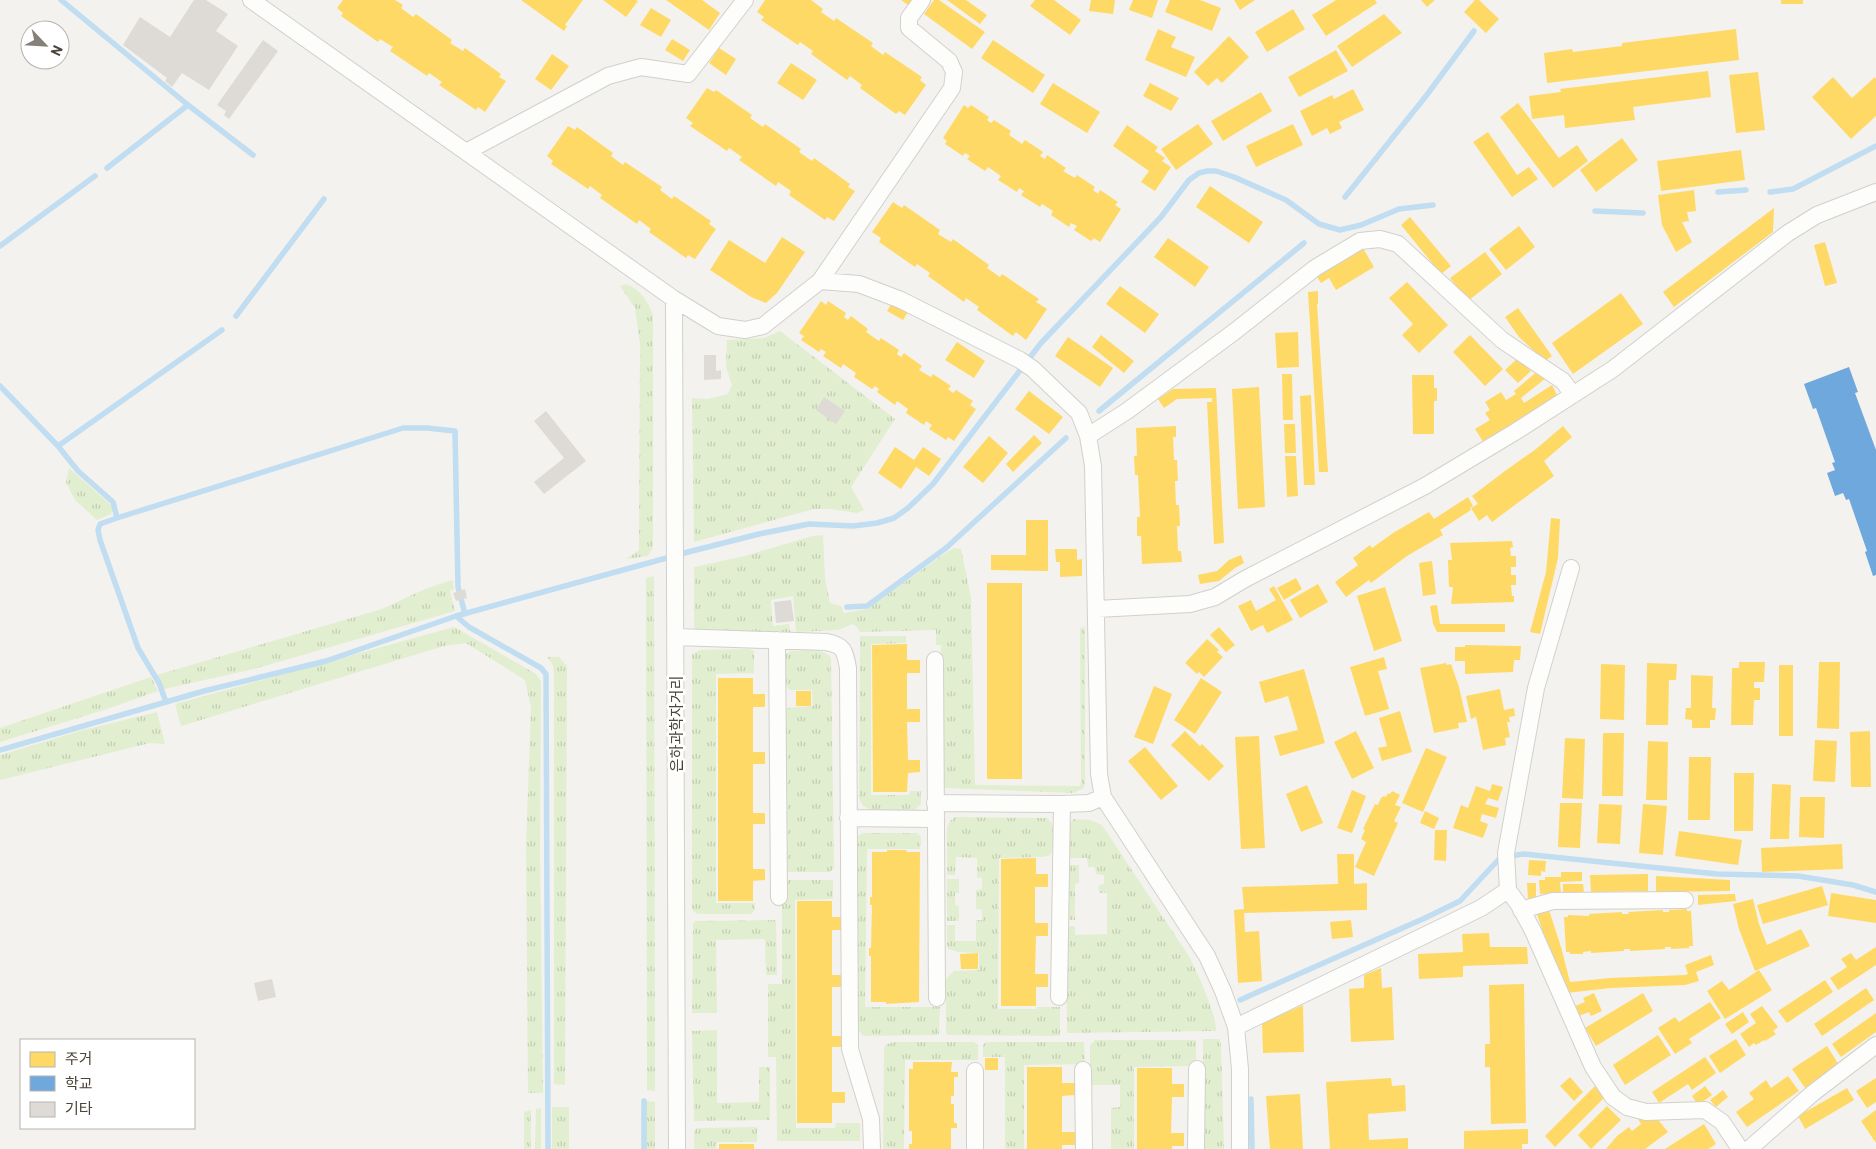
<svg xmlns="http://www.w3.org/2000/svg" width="1876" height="1149" viewBox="0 0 1876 1149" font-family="Barlow,'Noto Sans KR',sans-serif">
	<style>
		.grass { fill: url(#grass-tufts) }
		.homes { fill: #ffd966 }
		.schools { fill: #6fa8dc }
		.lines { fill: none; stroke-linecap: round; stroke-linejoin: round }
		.stream { stroke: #c0ddf1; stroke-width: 5.5 }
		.building { fill: #dedbd6 }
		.minor-casing { stroke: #d2d0cb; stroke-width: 18 }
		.minor { stroke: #fdfdfc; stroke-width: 16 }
		.labels { text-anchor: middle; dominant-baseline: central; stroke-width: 5; stroke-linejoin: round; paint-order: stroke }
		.street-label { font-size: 15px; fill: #4b4439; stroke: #fff }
	</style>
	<defs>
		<pattern id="grass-tufts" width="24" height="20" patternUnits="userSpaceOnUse" patternTransform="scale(1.25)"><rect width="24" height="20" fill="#e1eecf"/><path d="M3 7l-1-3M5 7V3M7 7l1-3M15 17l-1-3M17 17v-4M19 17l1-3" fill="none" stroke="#c3cdb2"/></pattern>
	</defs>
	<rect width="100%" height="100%" fill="#f4f2ee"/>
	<path class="grass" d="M626 284C640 289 649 302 653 316V547L648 556 626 559 639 550 640 344 635 308 620 286Z
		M780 331 895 419 851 487 864 510 857 513 830 509H814L694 542 692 398 708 399 728 394 732 385 726 367 727 340 764 338Z
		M69 468 110 504 113 510 111 514 97 520 75 500 66 483Z
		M823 535 825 578 830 603 841 606 844 613 867 609 947 552 954 548 961 549 971 597 975 785 1080 786 1081 782 1080 628 1085 627V786L1082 789 1073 793 944 788 941 781V645H936V630L860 632 857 627 853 624 838 630 796 632 793 596 771 600 773 626 789 624 791 634 699 631 694 628V567L745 556 812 536Z
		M654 576 655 1091 647 1090 646 578Z
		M452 580 454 589 450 591 455 611 254 669 164 689 157 675 382 609 425 589Z
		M454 627 536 674 541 681 540 854 543 1093H528L526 846 531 707 525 680 466 643 444 646 181 726 175 704Z
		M860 636H906V643L871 644V795H909L910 791H921V804L915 810H871L863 806 859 798Z
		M749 649 754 651V673L716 674V903H755V910L751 914H698L694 912 692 909V654L700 650Z
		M791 651C803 651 824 647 831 658L834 868 830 872H785L786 712 787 708 813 706 812 690H790C781 684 783 663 786 654Z
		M547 657H559L567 666 565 1085 554 1084V675L553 665Z
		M151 677 158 691 104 710 0 742V728Z
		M157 712 165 744 150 743 0 780V755L83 730Z
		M955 817 1047 818C1057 825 1056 845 1050 855L1043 857 999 858 998 1009H1037V1007H1060V1036L947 1035 946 1031V979L954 971 979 970V953L958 952 948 949 947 945V925H955V941H976V920H982V910L976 909V890L982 889V878H977V858L956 857 955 875H947V827L950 821Z
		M1074 819 1090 820 1102 825 1190 958C1198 974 1217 1016 1216 1031L1067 1033 1066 926H1075V935L1107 934V893H1099V885L1104 884V875L1096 874 1095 867H1088L1087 858H1068V826Z
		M863 833H917L921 837 920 849H867L865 1007H940L939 1035 863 1036 857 1028V842L858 836Z
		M1068 865H1079V883L1075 884V920H1067Z
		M947 879H959V893H955V905L959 906V921H947Z
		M787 880H833V899L795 900 796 1128H835L836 1123H860V1141H777L776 1057H768V984H782V898H787Z
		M776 920 777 975H766L765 939 716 940 717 1013H692L693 923 696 921Z
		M717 1030V1103L759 1102V1067H770V1120L694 1121 692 1031Z
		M1203 1039H1219L1221 1044 1224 1149H1203Z
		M1095 1040H1196V1066L1134 1067V1149H1111V1108L1120 1107V1085H1090V1045Z
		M893 1042H974L978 1045V1060H905L904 1149H883L884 1050 885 1045Z
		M986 1042H1084L1085 1064 1024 1065V1149H1005V1057H983V1045Z
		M646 1101 655 1102V1149H646Z
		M552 1107H569V1149H552Z
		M541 1108V1149H535L536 1109Z
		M531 1110V1149H524V1112Z
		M757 1127V1142H717L716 1149H694V1131L697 1128Z"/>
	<path class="homes" d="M343 0H395L403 5 401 8 413 17 416 14 452 40 450 43 463 51 465 48 501 74 499 77 506 81 485 112 478 107 476 110 439 85 442 82 429 73 427 76 390 51 393 47 380 39 378 42 341 16 343 13 337 8Z
		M521 0H583L565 25 567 26 564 31Z
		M603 0H636L638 1 626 17Z
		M666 0H702L720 13 709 30Z
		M765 0H811L823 9 821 12 834 21 836 18 873 43 871 46 883 55 885 52 922 77 920 80 926 85 905 115 899 111 896 114 860 88 862 85 850 76 847 80 811 54 813 51 800 42 798 45 761 20 764 17 757 12Z
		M901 0H916L911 7Z
		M934 0H939L985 32 972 49 924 14Z
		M947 0H966L987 15 980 24Z
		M1035 0H1054L1081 20 1070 35 1030 6Z
		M1091 0H1115L1113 14 1089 11Z
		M1133 0H1158L1152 18 1129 10Z
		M1170 0H1200L1221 8 1212 31 1165 12Z
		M1234 0H1255L1240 10Z
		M1336 0H1375L1377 3 1326 36 1312 15Z
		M1421 0H1435L1427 7Z
		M1475 0H1479L1499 19 1486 33 1464 12Z
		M1781 0H1803V4H1781Z
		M651 8 671 20 661 37 640 25Z
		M1293 9 1305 29 1267 52 1255 32Z
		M1384 14 1402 33 1352 67 1337 46Z
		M1158 29 1176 37 1171 47 1195 57 1186 77 1145 60Z
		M1736 29 1739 60 1547 83 1544 53 1572 49 1573 52 1622 46V43Z
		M1229 36 1249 57 1222 83 1217 78 1208 86 1194 72Z
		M672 39 690 50 683 61 665 50Z
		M993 40 1045 75 1033 93 981 58Z
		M719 48 736 59 726 75 709 63Z
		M1336 50 1348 71 1299 97 1288 77Z
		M552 54 569 66 551 90 535 79Z
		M791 63 817 80 803 100 777 83Z
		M1708 71 1711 97 1633 107 1635 120 1565 128 1564 115 1532 119 1529 96 1561 92 1560 89Z
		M1758 72 1765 130 1736 133 1729 75Z
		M1833 77 1852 98 1875 77 1876 79V116L1851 139 1812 97Z
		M1053 83 1100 112 1087 133 1040 104Z
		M1150 83 1179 98 1171 111 1143 96Z
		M707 88 714 92 716 90 752 115 750 118 763 127 765 124 801 149 799 152 812 161 814 158 850 184 848 187 855 191 834 221 827 217 825 220 789 195 791 191 778 182 776 186 739 160 742 157 729 148 727 151 690 126 693 123 686 118Z
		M1353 89 1364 110 1339 122 1342 128 1330 134 1327 128 1312 136 1300 111 1332 95 1334 99Z
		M1261 92 1272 111 1223 141 1211 121Z
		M1518 103 1559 158 1577 145 1588 161 1553 188 1500 117Z
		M964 105 968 108 971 105 989 117 987 120 991 123 994 120 1011 131 1009 135 1022 144 1025 140 1043 152 1040 156 1045 159 1047 155 1066 168 1063 171 1075 178 1077 175 1095 187 1093 190 1098 194 1100 190 1118 202 1115 205 1121 209 1100 242 1094 238 1091 241 1074 230 1077 226 1071 223 1069 227 1051 215 1053 211 1042 204 1040 207 1021 195 1024 191 1019 188 1017 192 998 180 1001 176 988 167 985 171 967 159 970 156 965 153 963 156 945 144 947 141 943 138Z
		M1198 124 1213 144 1176 170 1161 149Z
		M1293 124 1303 145 1256 167 1246 146Z
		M1127 125 1158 147 1155 151 1165 158 1162 161 1171 167 1155 191 1141 182 1149 171 1113 146Z
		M568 126 575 130 577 127 613 153 611 156 623 165 625 162 662 187 660 190 672 199 674 196 711 221 709 224 716 229 695 259 688 255 686 258 649 232 651 229 639 220 637 224 600 198 602 195 590 186 588 189 551 164 553 161 547 156Z
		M1488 132 1517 175 1529 167 1538 179 1512 197 1473 142Z
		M1622 138 1638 160 1596 192 1580 170Z
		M1741 150 1745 180 1661 191 1657 161Z
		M1210 186 1263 222 1249 243 1196 207Z
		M1694 190 1696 211 1687 212 1689 221 1682 222 1692 242 1676 252 1662 225 1658 195Z
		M893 202 902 208 904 205 940 230 938 234 951 242 953 239 989 265 987 268 1000 277 1002 274 1039 299 1036 302 1047 309 1026 340 1016 332 1013 336 977 310 979 307 966 298 964 302 928 276 930 273 917 264 915 267 879 242 881 238 872 232Z
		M1774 208 1773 232 1674 307 1663 292Z
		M1410 217 1451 266 1441 274 1401 225Z
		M1519 226 1535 247 1506 270 1489 249Z
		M782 237 805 252 777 293 766 303 751 297 710 270 729 240 765 263Z
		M1168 238 1209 267 1195 287 1154 257Z
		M1825 242 1837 283 1825 286 1814 245Z
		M1360 243 1374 267 1336 290 1329 278 1321 283 1313 271Z
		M1485 252 1502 274 1468 301 1450 278Z
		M1407 282 1448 325 1419 353 1402 335 1413 324 1389 298Z
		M1120 286 1159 314 1145 333 1106 304Z
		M1318 291V304H1317L1328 472H1319L1308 292Z
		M1621 293 1643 324 1573 374 1552 343Z
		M821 301 826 305 828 301 846 313 844 317 848 320 851 316 868 329 866 332 879 341 881 338 899 350 897 354 901 357 904 353 922 366 919 370 931 377 933 374 951 386 948 389 953 393 956 390 973 401 970 405 976 409 954 441 948 437 946 440 929 429 932 425 926 421 924 425 906 413 908 409 897 401 895 405 877 392 879 389 875 386 872 389 854 377 856 373 843 364 841 368 823 356 826 352 821 349 819 352 801 340 804 336 799 333Z
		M893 301 909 310 903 320 887 311Z
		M1518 308 1552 356 1545 361 1519 337 1505 317Z
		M1298 332 1299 367 1277 368 1275 333Z
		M1101 335 1134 361 1124 373 1092 347Z
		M1470 335 1503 369 1485 386 1453 352Z
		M1068 337 1113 368 1100 387 1055 356Z
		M957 342 985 361 974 378 945 360Z
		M1518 358 1531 371 1518 383 1505 370Z
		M1539 370 1546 378 1521 398 1524 403 1552 385 1557 395 1552 398 1554 401 1485 445 1475 429 1490 420 1485 413 1490 410 1485 402 1501 392 1506 400 1516 394 1514 391Z
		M1282 374H1292L1293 420H1283Z
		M1412 375H1434V388H1437V401H1434V434H1413Z
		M1259 387 1265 507 1238 509 1232 389Z
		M1216 388 1224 543 1214 544 1207 402H1212V398L1177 399 1164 408 1158 399 1173 389Z
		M1029 391 1063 417 1049 434 1015 409Z
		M1311 395 1315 485H1304L1300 396Z
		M1284 424H1295L1296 453H1285Z
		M1176 426V437H1173L1174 460H1177L1178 481H1175L1176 505H1179L1180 526H1177L1178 551H1181L1182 562 1142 564 1141 536H1137V517H1140L1138 475H1135L1134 456H1137L1136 428Z
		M1563 426 1572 437 1544 461 1554 476 1492 522 1487 515 1479 521 1471 508 1478 504 1472 496 1505 471 1536 449Z
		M1034 435 1042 443 1013 472 1006 464Z
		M989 436 1008 453 983 483 963 467Z
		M895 447 914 460 923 447 941 459 929 476 916 467 901 489 878 473Z
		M1285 456H1296L1298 496 1287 497Z
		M1468 497 1473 506 1470 508 1471 510 1440 530 1443 535 1407 556 1371 583 1369 580 1346 597 1335 582 1358 565 1353 558 1370 545 1372 548 1393 533 1429 512 1434 519Z
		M1551 518 1560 519 1558 558 1540 634 1530 632 1546 572Z
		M1026 520H1048V571L991 570V555H1026Z
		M1512 541 1513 547 1510 548 1511 556H1516V567H1511V575H1516V585H1511L1512 596H1514V602L1451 604 1453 587H1449L1448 560H1452L1450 543Z
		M1055 549H1077V560L1082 559V576L1060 577V562H1056Z
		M1241 555 1244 563 1235 568 1219 581 1200 584 1198 575 1217 571 1229 560Z
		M1432 561 1436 594 1423 596 1419 563Z
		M1296 578 1302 589 1284 600 1277 588Z
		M987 583H1022V779H987Z
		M1318 584 1328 602 1300 618 1290 600Z
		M1274 586 1293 620 1267 633 1263 625 1251 631 1238 606 1251 600 1256 611 1276 600 1269 589Z
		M1385 587 1402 641 1374 651 1357 596Z
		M1437 605 1440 624H1505V632H1437L1433 624 1430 606Z
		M1219 627 1235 645 1226 652 1210 635Z
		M1207 639 1219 650 1217 652 1223 657 1204 677 1199 672 1197 674 1185 663Z
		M907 644V660H920V673H907V709H920V722H907L908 760H920V772L908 773 907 792H873L872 645Z
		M1465 645 1521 646 1520 660H1514L1513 672 1465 674V661H1455V647H1465Z
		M1384 657 1387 669 1378 671 1389 709 1365 716 1350 667Z
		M1739 662H1765L1764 682H1754V688H1760V700H1754L1753 725H1731L1732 668H1739Z
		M1819 662H1840L1839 729 1817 728Z
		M1446 663 1447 665 1451 664 1459 687 1467 722 1458 723 1459 728 1434 733 1420 668Z
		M1647 663 1677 664 1676 680H1669L1668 725H1646Z
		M1601 664 1625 665 1624 720 1600 719Z
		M1779 665H1793V736H1779Z
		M1304 669 1325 743 1280 756 1274 736 1298 730 1288 696 1265 703 1259 682Z
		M1691 675 1713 676 1712 708H1716L1715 720H1710V728H1692V720L1685 719 1686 708H1691Z
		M718 678H753V694H765V707H753V752H765V764H753V813H765V824H753V869H765V880L753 881V901H718Z
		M1201 678 1222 692 1195 734 1174 720Z
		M1154 686 1172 694 1153 744 1134 737Z
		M1500 689 1504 710 1514 708 1515 716 1509 717 1510 722H1507L1510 737 1505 738 1506 745 1483 750 1476 717 1471 719 1466 696Z
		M796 691H811V706H796Z
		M1400 711 1412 752 1382 761 1378 748 1387 746 1379 718Z
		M1185 731 1200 746 1202 744 1224 766 1209 781 1171 745Z
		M1356 731 1374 768 1352 779 1334 742Z
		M1870 731 1871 787H1851L1850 732Z
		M1603 733H1624L1623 796H1602Z
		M1259 736 1265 848 1241 849 1235 737Z
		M1565 738 1585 739 1583 799 1562 798Z
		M1815 740 1837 741 1835 782 1813 781Z
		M1648 741 1668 742 1667 800H1646Z
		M1145 747 1178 786 1161 800 1128 761Z
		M1426 748 1447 757 1423 812 1402 803Z
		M1689 757H1711L1710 820H1688Z
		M1734 773H1754L1753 831H1734Z
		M1492 784 1503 787 1498 801 1488 798 1485 804 1499 808 1496 818 1482 814 1480 821 1488 824 1483 838 1453 828 1461 805 1468 808 1476 786 1490 791Z
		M1772 784 1791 785 1789 839H1770Z
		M1307 785 1323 823 1301 832 1286 794Z
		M1352 790 1366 796 1352 833 1337 828Z
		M1392 791 1400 795 1395 805 1401 807 1394 821 1398 823 1374 876 1355 867 1366 842 1361 839 1365 830 1363 829 1375 804 1378 805 1381 798 1384 796 1386 797 1388 793 1390 794Z
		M1800 797H1825L1824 838 1799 837Z
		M1560 803H1582L1580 848 1558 847Z
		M1599 804 1622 805 1620 844 1597 843Z
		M1643 804 1667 806 1663 855 1639 853Z
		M1425 811 1439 818 1434 829 1420 823Z
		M1435 830H1447L1446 861 1434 860Z
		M1679 831 1742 840 1738 865 1675 856Z
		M1842 844 1843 869 1762 872 1761 848Z
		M887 850H906L907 852H920L919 1002 886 1004V1002H871V956H869V948H871L872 905H870V897H872V852H887Z
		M1337 854H1354V884L1367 883V910L1244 913 1245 932 1259 931 1262 981 1238 983 1234 910 1244 909 1242 887 1338 884Z
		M1036 858V874H1048V887H1035V923H1048V936H1036L1035 974H1048V987H1036V1006H1001V859Z
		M1529 860 1546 861 1545 872 1541 871V876L1528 875Z
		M1561 872H1582V881L1560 882 1561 893 1540 894 1539 880H1545V877H1561Z
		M1648 874V891L1591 892 1590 875Z
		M1656 876 1730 880V891L1656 892Z
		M1527 883H1536V900H1528Z
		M1563 884H1583L1584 893H1563Z
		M1822 886 1828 905 1763 924 1757 905Z
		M1831 893 1876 900V923L1828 916Z
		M1735 894 1736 901 1698 905V895Z
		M1753 899 1759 924 1767 945 1801 929 1810 946 1755 971 1739 929 1733 904Z
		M797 901H832V917H845V930H832V975H845V987H832V1036H845V1047H832V1092H845V1103H832V1123H797Z
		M1548 907 1561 947 1570 982 1610 978 1685 975 1688 974 1685 965 1711 955 1714 965 1696 972 1699 981 1685 985 1611 988 1566 993 1556 971 1536 911Z
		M1687 909V911H1691L1693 946H1689V948L1671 949V947H1665V949L1630 951V949H1624V951L1591 953V951L1583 952V954H1570V952H1566L1564 917H1568V915L1589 916V914L1622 912V914H1629L1628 912 1663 910V912H1669V910Z
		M1351 920 1353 937 1332 939 1330 922Z
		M1489 933 1490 947H1527L1528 964 1463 966V977L1419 979 1418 954 1463 952 1462 934Z
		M1876 947V965L1838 990 1830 978 1847 967 1841 959 1851 953 1856 960Z
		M978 953V969H961L960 954Z
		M1381 968 1382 988 1392 987 1394 1040 1351 1042 1349 989 1364 988V975Z
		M1759 970 1772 990 1725 1019 1707 991 1722 981 1729 990Z
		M1825 980 1833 992 1787 1023 1778 1011Z
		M1524 984 1526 1123 1491 1124 1490 1067H1485V1044H1490L1489 985Z
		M1866 988 1874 1000 1822 1036 1814 1024Z
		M1594 993 1602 1011 1591 1016 1589 1012 1579 1016 1575 1006 1585 1002 1583 998Z
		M1643 993 1653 1011 1596 1046 1585 1028Z
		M1710 1002 1721 1018 1689 1039 1692 1043 1675 1054 1658 1028 1675 1017 1679 1022Z
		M1303 1005 1304 1052 1263 1053 1262 1023Z
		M1762 1006 1778 1027 1773 1031 1776 1034 1765 1041 1764 1040 1756 1045 1754 1043 1749 1047 1740 1034 1756 1023 1750 1014Z
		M1743 1012 1749 1022 1732 1034 1725 1024Z
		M1876 1013V1032L1841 1057 1832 1044Z
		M1658 1035 1671 1055 1625 1085 1613 1065Z
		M1736 1039 1746 1055 1720 1073 1709 1056Z
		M1827 1046 1839 1065 1805 1088 1792 1069Z
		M1705 1057 1716 1073 1692 1090 1688 1084 1659 1103 1652 1092Z
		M985 1058H998V1070H985Z
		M913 1062H952L951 1072H958V1077H954V1096H951V1104H954V1123H957V1128H951V1149H909V1144H912V1131H909V1069H913Z
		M1027 1067H1062V1083H1075V1095L1062 1096V1132H1075V1145H1062V1149H1027Z
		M1137 1068H1172V1084H1184V1097H1172L1171 1133H1184V1146H1172V1149H1137Z
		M1788 1076 1799 1091 1747 1127 1736 1112 1754 1099 1749 1093 1766 1080 1771 1088Z
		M1570 1077 1583 1092 1574 1101 1560 1086Z
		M1391 1078 1392 1086 1405 1085 1406 1111 1368 1114 1369 1140 1408 1138V1149H1330L1326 1082Z
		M1876 1078V1102L1867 1108 1856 1091Z
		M1595 1086 1605 1097 1555 1147 1545 1136Z
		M1705 1086 1712 1095 1698 1105 1692 1096Z
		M1847 1088 1854 1100 1805 1129 1798 1116Z
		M1723 1090 1728 1097 1716 1107 1710 1100Z
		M1300 1094 1303 1149H1270L1266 1096Z
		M1607 1106 1621 1120 1591 1149 1578 1135Z
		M1876 1110V1143L1861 1121Z
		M1646 1113 1652 1121 1656 1117 1668 1132 1645 1149H1606L1617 1136 1629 1127 1632 1131 1641 1124 1638 1119Z
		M1704 1124 1716 1144 1708 1149H1665Z
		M1528 1129V1144H1522V1149H1464V1131Z
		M719 1144H754V1149H719Z"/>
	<path class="schools" d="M1849 367 1858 392 1855 393 1876 450V575L1873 576 1865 552 1867 551 1849 499 1846 500 1843 493 1835 496 1827 473 1835 470 1832 463 1835 462 1816 408 1813 409 1804 384Z"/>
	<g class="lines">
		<path class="stream" d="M61 0 188 105 253 155
			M107 168 188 105
			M1718 192 1746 190
			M1770 192 1793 189 1876 146
			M1345 197 1426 96 1474 31
			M1595 211 1643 213
			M0 246 95 176
			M236 316 324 199
			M0 386 58 446 78 471 113 502 117 518 403 428H427L455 431 458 587 465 614
			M1099 411 1304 243
			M58 446 222 330
			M117 518 100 524 98 530 100 540 138 648 159 683 166 702
			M847 607 867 606 946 548 1066 438
			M456 616 469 627 541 668 546 674 548 1149
			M0 750 204 691 326 661 456 616 692 551 759 534 809 524 853 526 877 523 894 518 908 508 933 484 1041 343 1161 217 1189 180 1199 173 1207 171H1216L1234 177 1286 200 1319 224 1340 230 1361 225 1399 209 1433 205
			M1240 1000 1425 918 1460 901 1500 858 1523 854 1717 874 1798 876 1853 885 1876 892
			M1251 1099 1252 1149
			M644 1149V1101"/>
	</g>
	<path class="building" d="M194 0H206L228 14 216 31 238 46 209 90 182 73 172 87 165 81 167 78 123 45 140 17 170 37Z
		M263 40 278 51 229 119 224 115 226 111 217 105Z
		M704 355H716V371L721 370V379L704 380Z
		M824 397 845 411 836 424 816 410Z
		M546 411 586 461 544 494 534 482 564 458 534 421Z
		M465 589 467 598 456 601 453 593Z
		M791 600 794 621 776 623 774 602Z
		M272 979 276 997 258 1001 254 983Z"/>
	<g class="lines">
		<g class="minor-casing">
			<path id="minor" d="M251 0 674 299 718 326 745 330 763 326 820 281 859 284 901 300 1020 360 1033 369 1079 413 1088 436 1093 466 1099 774 1103 797 1207 956 1223 991 1236 1027
				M466 152 608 76 641 67 688 74 745 0
				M820 281 952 88 954 72 949 61 909 28V18L922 0
				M674 299 677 1149
				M1088 436 1127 411 1234 332 1315 268 1360 241 1380 239 1398 244 1502 340 1563 381 1573 395
				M1571 568 1536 688 1506 853 1508 890 1519 905 1533 931 1593 1067 1613 1097 1627 1107 1646 1112 1705 1110 1722 1122 1740 1149
				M1097 609 1190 604 1215 597 1245 579 1425 486 1515 432 1613 369 1788 233 1817 215 1876 192
				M676 637 826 642C844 645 845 651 848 668L850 1049 871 1119 872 1149
				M777 640 779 897
				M935 660 937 998
				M935 803 1062 804 1089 803 1103 797
				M848 818 935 819
				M1521 910 1553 901 1685 900
				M1059 997 1062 804
				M1083 1070 1084 1149
				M975 1071V1149
				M1196 1149 1197 1069
				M1240 1149V1069L1236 1027 1481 908 1508 890
				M1749 1149 1813 1093 1876 1045"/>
		</g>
		<use href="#minor" class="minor"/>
	</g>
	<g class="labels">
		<g class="street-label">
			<text transform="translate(676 724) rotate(-90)">은하과학자거리</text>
		</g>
	</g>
	<rect x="20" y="1039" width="175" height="90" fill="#ffffff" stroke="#b7b4b0"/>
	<rect x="30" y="1052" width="25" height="15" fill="#ffd966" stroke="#b7b4b0"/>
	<text x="65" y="1064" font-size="15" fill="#4b4439">주거</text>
	<rect x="30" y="1076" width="25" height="15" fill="#6fa8dc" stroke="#b7b4b0"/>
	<text x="65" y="1089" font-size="15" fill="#4b4439">학교</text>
	<rect x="30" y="1102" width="25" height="15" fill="#dedbd6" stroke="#b7b4b0"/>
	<text x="65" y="1114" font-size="15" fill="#4b4439">기타</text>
	<g transform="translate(45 45) rotate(115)"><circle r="24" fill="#ffffff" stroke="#b7b4b0"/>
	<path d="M0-4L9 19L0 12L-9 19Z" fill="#868178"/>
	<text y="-8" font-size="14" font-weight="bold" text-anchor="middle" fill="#4b4439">N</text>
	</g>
</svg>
